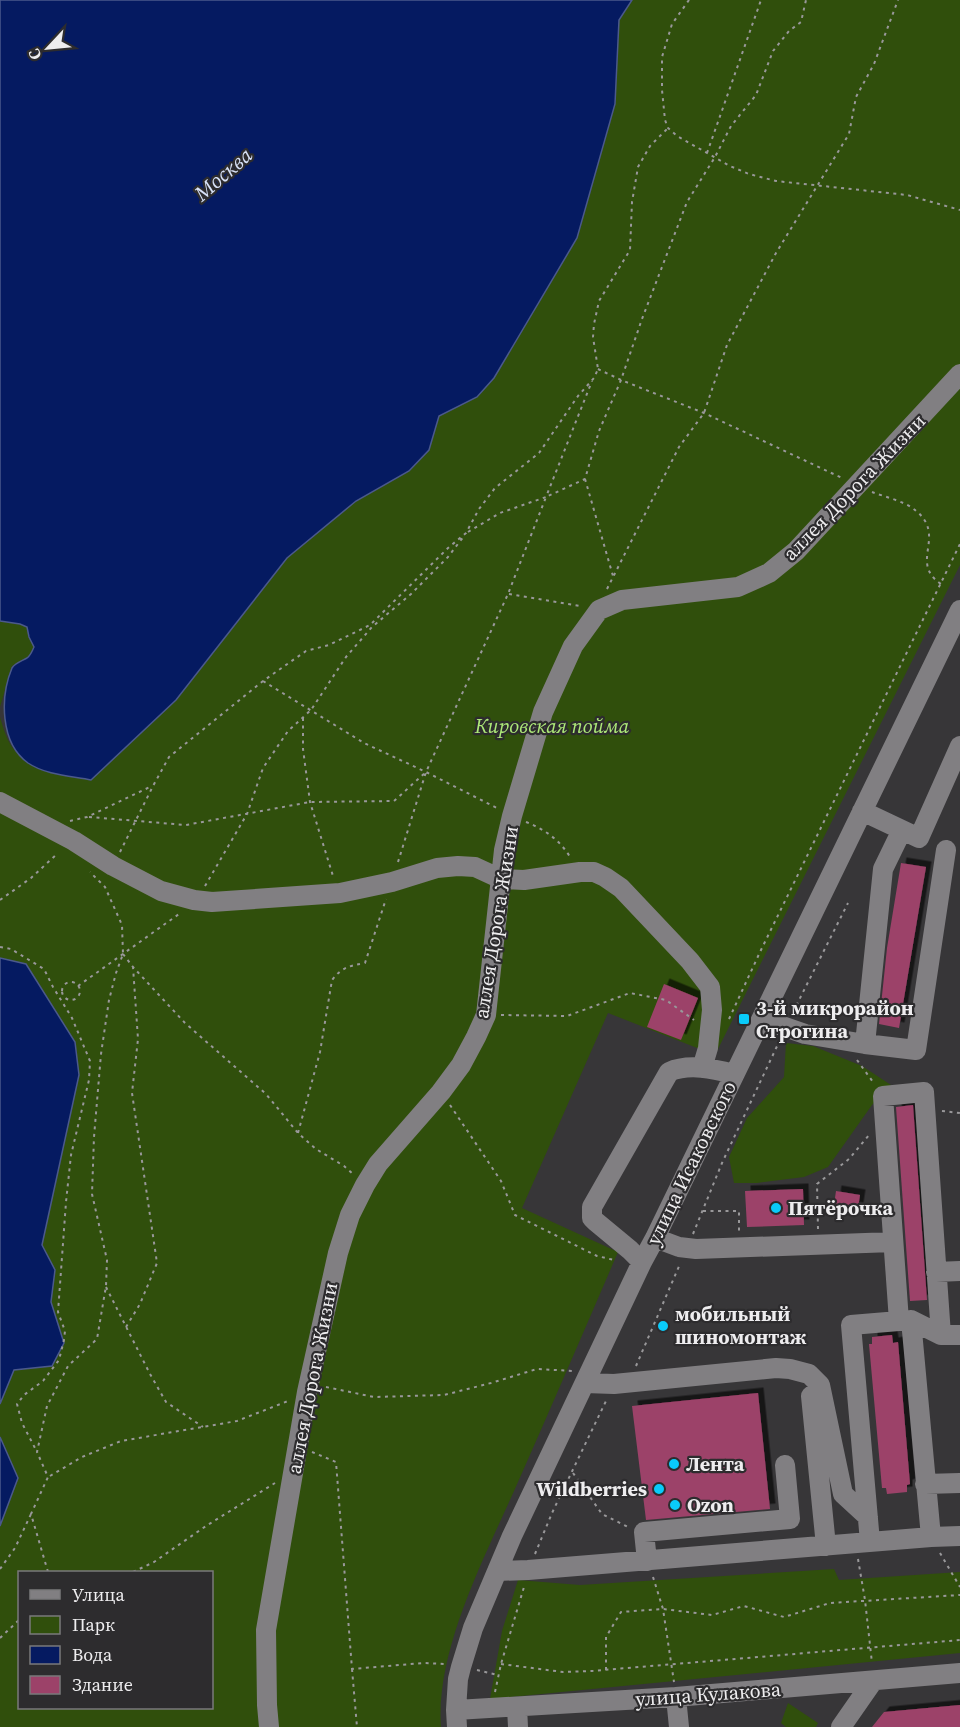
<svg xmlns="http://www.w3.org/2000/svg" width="960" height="1727" viewBox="0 0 960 1727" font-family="'Source Serif 4',serif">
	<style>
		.green { fill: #304f0c; fill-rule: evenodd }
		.water { fill: #051a61; stroke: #4b598c; stroke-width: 1.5 }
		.building { fill: #9c4269; filter: url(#shadow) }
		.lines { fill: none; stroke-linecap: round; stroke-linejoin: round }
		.path { stroke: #99989a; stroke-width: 2; stroke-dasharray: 3 4.5; stroke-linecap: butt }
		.minor { stroke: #817f82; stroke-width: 20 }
		.poi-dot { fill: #09cbfa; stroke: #2d2c2e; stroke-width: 2 }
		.labels { text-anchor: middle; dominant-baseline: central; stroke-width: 4.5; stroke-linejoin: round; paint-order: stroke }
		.street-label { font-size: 20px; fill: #eeedef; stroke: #2d2c2e }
		.park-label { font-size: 20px; font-style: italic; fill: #aeea79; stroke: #2d2c2e }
		.poi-label { font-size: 20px; font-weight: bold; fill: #eeedef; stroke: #2d2c2e; text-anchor: start }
		.water-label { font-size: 21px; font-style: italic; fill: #d7e1f7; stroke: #2d2c2e }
	</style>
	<defs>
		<filter id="shadow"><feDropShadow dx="5.5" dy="-5.5" stdDeviation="0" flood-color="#0009"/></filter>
	</defs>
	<rect width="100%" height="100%" fill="#373638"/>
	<path class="green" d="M632 0H960V565L715 1055 608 1013 522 1208 618 1252C585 1329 552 1405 518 1482 487 1553 435 1649 441 1727H0V1526L18 1478 0 1437V1393L6 1390 14 1370 64 1343 51 1302 55 1270 42 1245 79 1075 26 965 0 958V717C7 741 10 748 29 764L176 700 287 558 356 501 409 471 429 450 439 416 477 397 494 378 577 238 615 104 619 20ZM20 1572H212V1708H20Z
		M0 621 20 624 27 627 29 637 34 646 29 657 12 666 0 707Z
		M786 1043 813 1046 862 1066 891 1085 872 1105 828 1167 804 1177 757 1183H734L729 1157 747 1118 784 1077Z
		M834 1569 839 1580 960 1572V1653L490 1699 502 1631 518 1580 580 1585Z
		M788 1703 818 1723 816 1727H786L781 1723Z"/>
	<path class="water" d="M0 0H632L619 20 615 104 577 238 494 378 477 397 439 416 429 450 409 471 356 501 287 558 176 700 91 780C70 776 46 775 28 763 0 743 0 697 12 668 15 663 22 661 27 658 31 655 32 651 34 647L29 637 27 627 20 624 0 621Z
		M0 958 26 964 75 1042 79 1075 42 1245 55 1270 51 1302 64 1343 52 1366 14 1370 0 1404Z
		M0 1437 18 1478 0 1526Z"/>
	<path class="building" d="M901 863 926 867 899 1028 879 1024 887 948Z
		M664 984 698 998 681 1040 647 1027Z
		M913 1105 927 1300 910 1301 896 1107Z
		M803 1189 804 1225 747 1227 745 1191Z
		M836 1191 860 1195 858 1208 834 1205Z
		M892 1335 893 1343 898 1342 910 1484 907 1485V1492L887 1494 886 1488H882L869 1344H872V1337Z
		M758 1393 770 1509 646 1520 632 1406Z
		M960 1705V1727H872L884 1712Z"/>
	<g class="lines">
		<path class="path" d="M689 0 672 24 662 57V90L665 120 668 128 677 136 730 166 749 174 776 181 907 195 960 210
			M707 153 761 0
			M598 369 621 380 704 413 842 478
			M585 479 613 576
			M872 492C885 497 904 501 915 510 948 536 908 562 941 584
			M468 532 500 513 546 497 592 381
			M607 589 679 447 704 413 727 345 776 253 849 134 856 97 874 64 898 0
			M509 594 580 606
			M263 681 364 743 426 772 497 808
			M303 718V749L310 802 333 876
			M89 817 186 825 310 802 394 801 426 772
			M70 821 87 817 152 786
			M526 822C544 829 560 840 570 857
			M120 852 153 786 169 757 263 681 306 651 329 645 370 625 448 548 466 533 479 509 495 488 539 453 578 396 594 378 598 369 593 337 594 324 599 301 630 250 632 202 638 167 650 146 668 128
			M398 862 426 772 508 594 546 497 585 479 599 431 621 380 642 319 687 202 715 157 731 126 756 95 773 51 789 31 801 22 806 0
			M205 886 247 814 263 768 288 731 311 710 346 657 372 627 411 594 448 557 464 536
			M0 900 31 878 58 853
			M0 947 11 949 44 969 53 987 72 1018 90 1061 89 1080 71 1155 66 1202 58 1312 65 1331 64 1340 59 1360 43 1381 24 1395 17 1404 22 1423 37 1452
			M123 954 133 967 185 1023 266 1094 298 1133 316 1149 344 1166 354 1175
			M62 991a9 9 0 1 1 18 0a9 9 0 1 1-18 0Z
			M78 986 179 914
			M793 1012 848 903
			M501 1015 567 1016 630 993 666 1000 694 1020
			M729 1019 760 952 960 544
			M857 1060 873 1082
			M450 1105 501 1181 515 1215 597 1256 614 1260
			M942 1111 960 1113
			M298 1133 320 1052 332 980C342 967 349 966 365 963L386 899
			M703 1211H739V1233
			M818 1229 817 1184 849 1159 869 1135
			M693 1234 722 1163 779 1042
			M106 1287 150 1374 166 1402 203 1427
			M126 1327 140 1304 157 1263 132 1093 138 1039 133 967
			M636 1366 680 1264
			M326 1387 374 1397 444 1395 491 1383 537 1369 573 1371
			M312 1452 336 1462 352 1669 424 1663 446 1664
			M573 1473 602 1514 630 1528
			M50 1476 82 1457 121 1441 237 1421 288 1401
			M940 1553 960 1587
			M535 1554 552 1513 606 1401
			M858 1559 865 1600 872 1663
			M0 1569 15 1548 31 1514
			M48 1572 31 1514 48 1477 37 1452 47 1406 68 1366 97 1339 106 1286 107 1260 92 1194 94 1137 101 1054 109 1000 116 973 123 954 122 925 105 887 90 872
			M133 1572 154 1562 206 1526 275 1483
			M653 1577 663 1609 674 1682
			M0 1638 20 1619
			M501 1664 563 1672 592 1671 960 1640
			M352 1669 357 1727
			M477 1670 498 1675
			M606 1670V1637L621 1612 663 1609 712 1615 744 1606 784 1617 830 1603 960 1595
			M495 1692 501 1664 524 1587"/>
		<path class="minor" d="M0 802 74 841 113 866 161 891 194 900 212 902 340 893 392 882 437 868 458 866 475 867 501 879 524 880 580 872H594L605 877 621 888 690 961 710 987 712 1010 709 1038 708 1048 702 1068
			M862 811 919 838 960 746
			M902 830 883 869 865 1044 916 1050 946 850
			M762 1019 805 1034 865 1044
			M655 1238 679 1247 696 1249 893 1242
			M642 1262 630 1250 595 1221 592 1218V1207L669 1072C689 1063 714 1069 734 1074
			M936 1272 960 1271
			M941 1335H960
			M585 1383 614 1384 776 1368 790 1369 809 1374 820 1385 843 1494 868 1517
			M811 1396 826 1546
			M925 1484 960 1483
			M931 1537 960 1536
			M870 1542 851 1325 911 1320 941 1335 924 1092 883 1096 899 1321
			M647 1561 644 1532 790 1519 785 1465
			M497 1571 528 1570 931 1537 911 1320
			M676 1697 679 1727
			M517 1707 518 1727
			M456 1710 676 1697 960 1673
			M269 1727 267 1705 266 1630 307 1392 338 1253 350 1215 365 1185 378 1164 441 1092 461 1065 476 1037 486 1015 504 850 512 816 543 712 573 646 599 610 622 600 738 587 769 573 796 551 960 374
			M457 1727 456 1710 458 1679 461 1667 473 1628 512 1536 642 1262 655 1238 960 610
			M841 1727 873 1681"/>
	</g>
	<g class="poi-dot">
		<rect x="738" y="1013" width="12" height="12" rx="3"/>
		<circle cx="776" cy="1208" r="6"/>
		<circle cx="663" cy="1326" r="6"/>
		<circle cx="674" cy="1464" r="6"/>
		<circle cx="659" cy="1489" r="6"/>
		<circle cx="675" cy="1505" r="6"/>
	</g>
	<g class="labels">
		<g class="street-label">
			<text transform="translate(854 487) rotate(-46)">аллея Дорога Жизни</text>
			<text transform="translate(496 922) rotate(-81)">аллея Дорога Жизни</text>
			<text transform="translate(691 1163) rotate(-64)">улица Исаковского</text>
			<text transform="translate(312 1378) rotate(-79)">аллея Дорога Жизни</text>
			<text transform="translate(708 1694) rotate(-4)">улица Кулакова</text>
		</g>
		<g class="park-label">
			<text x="552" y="726">Кировская пойма</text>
		</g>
		<g class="poi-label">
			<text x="756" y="1008">3-й микрорайон<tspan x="756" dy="23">Строгина</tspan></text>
			<text x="788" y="1208">Пятёрочка</text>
			<text x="675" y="1314">мобильный<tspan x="675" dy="23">шиномонтаж</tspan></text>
			<text x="686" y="1464">Лента</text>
			<text x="647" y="1489" text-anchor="end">Wildberries</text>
			<text x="687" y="1505">Ozon</text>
		</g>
		<g class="water-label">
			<text transform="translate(223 174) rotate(-41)">Москва</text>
		</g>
	</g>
	<rect x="18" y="1571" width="195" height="138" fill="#2d2c2e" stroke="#7a797b" stroke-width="1.5"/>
	<rect x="30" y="1590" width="30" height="9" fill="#817f82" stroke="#7a797b" stroke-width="1.5"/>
	<text x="72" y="1601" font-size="18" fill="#eeedef">Улица</text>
	<rect x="30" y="1616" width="30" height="18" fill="#304f0c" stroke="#7a797b" stroke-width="1.5"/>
	<text x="72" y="1631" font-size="18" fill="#eeedef">Парк</text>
	<rect x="30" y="1646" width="30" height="18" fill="#051a61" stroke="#7a797b" stroke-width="1.5"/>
	<text x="72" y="1661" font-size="18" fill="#eeedef">Вода</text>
	<rect x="30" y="1676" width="30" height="18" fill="#9c4269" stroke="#7a797b" stroke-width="1.5"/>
	<text x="72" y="1691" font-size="18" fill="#eeedef">Здание</text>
	<g transform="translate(48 48) rotate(244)" stroke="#2d2c2e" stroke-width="4.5" paint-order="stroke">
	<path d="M0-4.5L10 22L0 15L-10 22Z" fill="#eeedef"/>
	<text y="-9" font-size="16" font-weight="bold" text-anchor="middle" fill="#eeedef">С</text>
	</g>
</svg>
